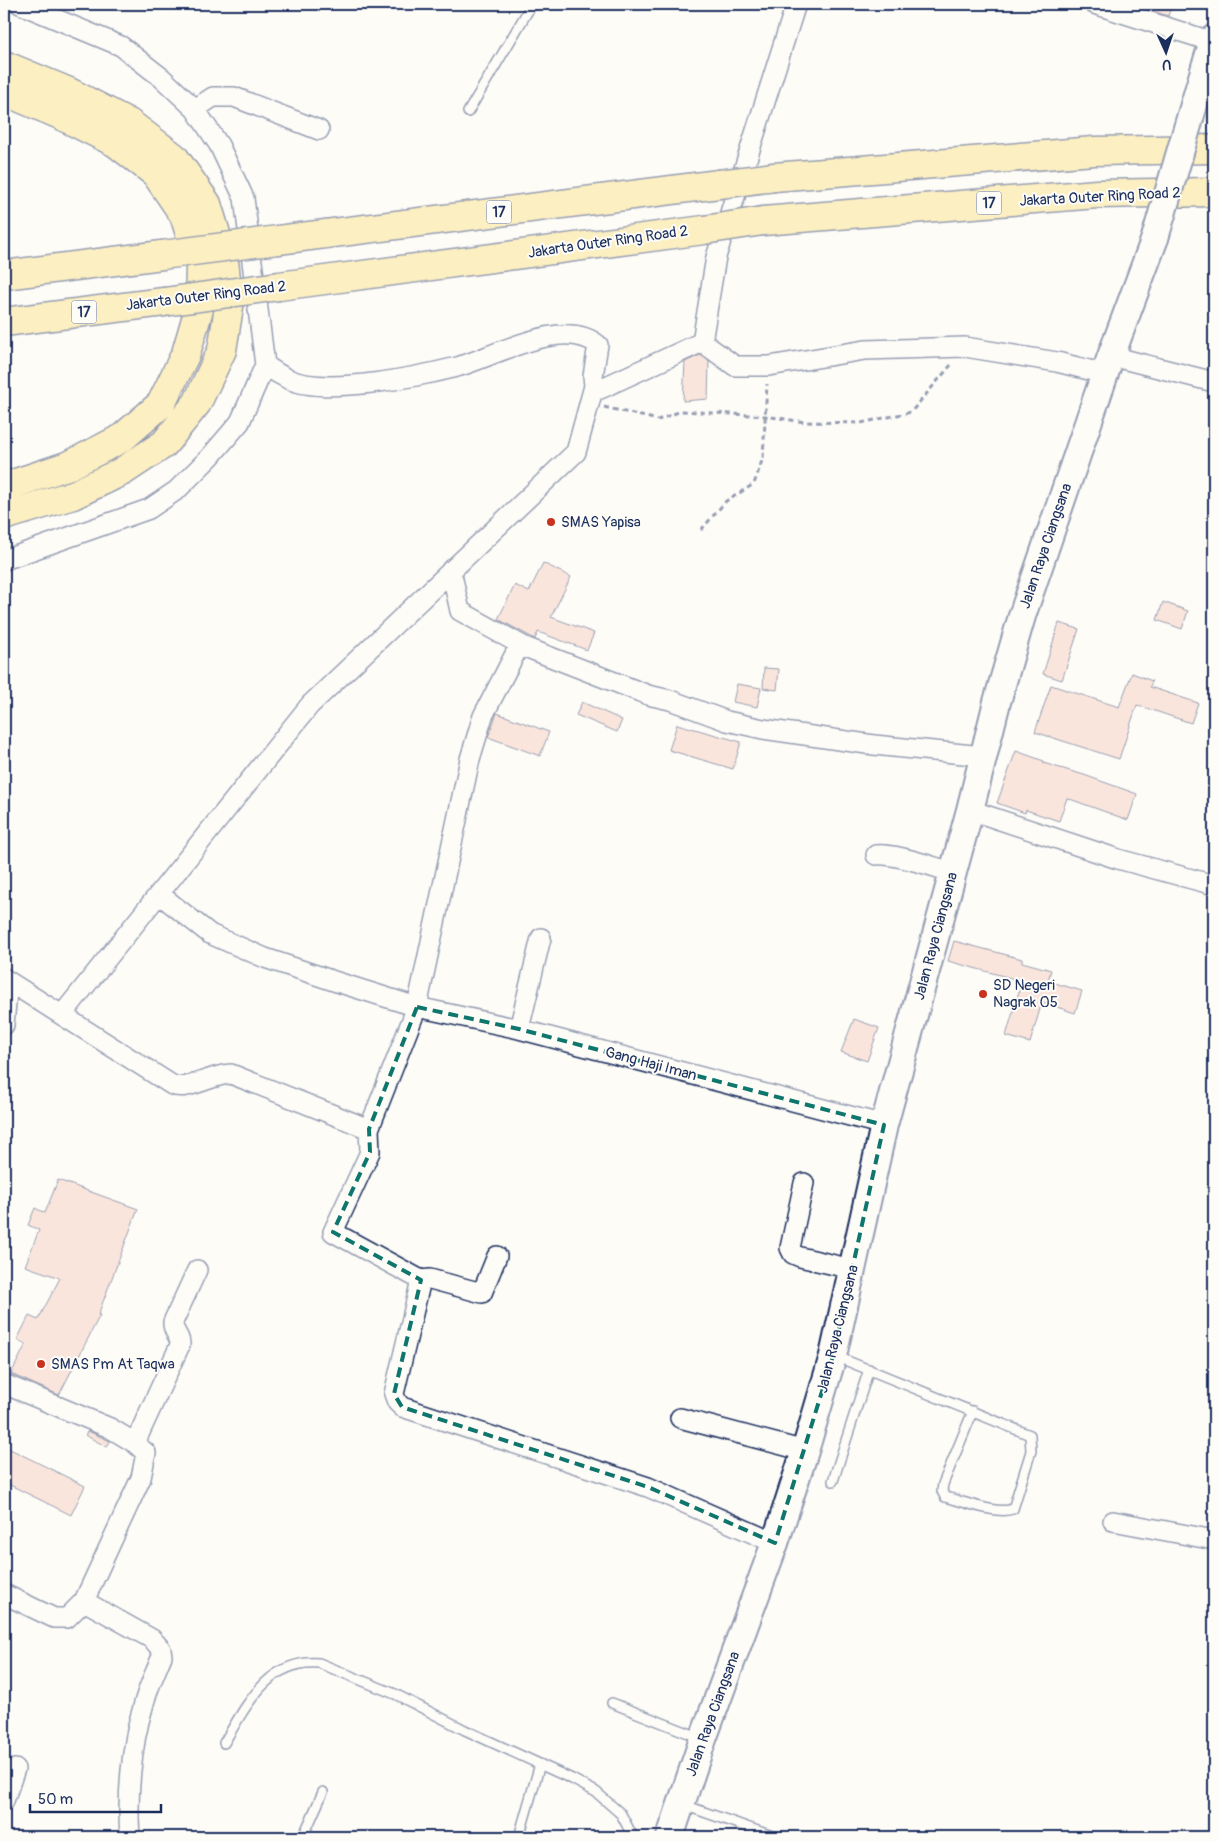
<svg xmlns="http://www.w3.org/2000/svg" width="1218" height="1841" viewBox="0 0 1218 1841" font-family="Pangolin,sans-serif">
	<style>
		.building { fill: #f7caba; stroke: #1b2f5e }
		.lines { fill: none; stroke-linecap: round; stroke-linejoin: round }
		.lane-casing { stroke: #1b2f5e; stroke-width: 12 }
		.street-casing { stroke: #1b2f5e; stroke-width: 22 }
		.secondary-casing { stroke: #1b2f5e; stroke-width: 30 }
		.highway-casing { stroke: #1b2f5e; stroke-width: 31 }
		.path { stroke: #1b2f5e; stroke-width: 3; stroke-dasharray: 5 4; stroke-linecap: butt }
		.lane { stroke: #fdfcf7; stroke-width: 9 }
		.street { stroke: #fdfcf7; stroke-width: 19 }
		.secondary { stroke: #fdfcf7; stroke-width: 26 }
		.highway { stroke: #fbe080; stroke-width: 28 }
		.secondary-bridge-casing { stroke: #1b2f5e; stroke-width: 30; stroke-linecap: butt }
		.highway-bridge-casing { stroke: #1b2f5e; stroke-width: 31; stroke-linecap: butt }
		.secondary-bridge { stroke: #fdfcf7; stroke-width: 26 }
		.highway-bridge { stroke: #fbe080; stroke-width: 28 }
		.marked { fill: none; stroke: #0f766e; stroke-width: 4; stroke-dasharray: 10 6; stroke-linejoin: round }
		.poi-dot { fill: #c8321e; stroke: #fdfcf7; stroke-width: 2 }
		.labels { text-anchor: middle; dominant-baseline: central; stroke-width: 4; stroke-linejoin: round; paint-order: stroke }
		.shield { fill: #fdfcf7; stroke: #5f6c8c; stroke-width: 1 }
		.shield-label { font-size: 14px; font-weight: bold; fill: #1b2f5e }
		.street-label { font-size: 15px; fill: #1b2f5e; stroke: #fdfcf7 }
		.poi-label { font-size: 15px; fill: #1b2f5e; stroke: #fdfcf7; text-anchor: start }
	</style>
	<rect width="100%" height="100%" fill="#fdfcf7"/>
	<filter id="ink" filterUnits="userSpaceOnUse"><feTurbulence type="fractalNoise" baseFrequency=".02" numOctaves="2"/><feDisplacementMap in="SourceGraphic" scale="10" xChannelSelector="R" yChannelSelector="G"/><feConvolveMatrix kernelMatrix="1 2 1 2 8 2 1 2 1" color-interpolation-filters="sRGB"/></filter>
	<g filter="url(#ink)">
		<path class="building" d="M1130 4H1172L1168 16Z
			M700 355 709 361 708 399 683 401 685 362Z
			M543 563 571 577 551 617 594 633 587 650 538 632 535 639 498 619 515 585 529 592Z
			M1163 602 1188 611 1182 629 1157 620Z
			M1059 623 1079 629 1062 680 1043 674Z
			M764 668 779 669 777 690 763 688Z
			M1132 673 1152 681 1150 687 1198 703 1191 723 1137 705 1119 759 1035 732 1051 685 1119 707Z
			M737 684 761 688 757 707 733 702Z
			M582 702 622 720 617 732 576 715Z
			M497 713 549 732 540 756 488 737Z
			M677 724 741 742 733 769 669 750Z
			M1016 751 1044 761 1043 763 1084 775 1137 794 1128 820 1067 798 1059 821 1026 810 1025 813 997 803Z
			M954 941 1022 959V962L1051 970 1048 981 1082 991 1075 1013 1042 1002 1030 1043 1006 1036 1022 981 948 961Z
			M854 1019 879 1028 867 1061 841 1052Z
			M58 1180 138 1209 98 1315H100L59 1395 11 1374 26 1344 17 1340 29 1316 38 1320 60 1278 25 1266 39 1230 28 1225 35 1208 45 1213Z
			M88 1431 110 1441 107 1447 85 1435Z
			M4 1446 85 1486 71 1515 4 1482Z"/>
		<g class="lines">
			<g class="lane-casing">
				<path id="lane" d="M468 112 532 4
					M835 1356 1030 1435 1031 1451 1013 1509C997 1515 962 1501 945 1497L942 1491 943 1484 973 1411
					M833 1481 869 1369
					M612 1703 701 1738
					M224 1743C246 1706 268 1659 319 1663L395 1694 465 1730 572 1779 596 1792 621 1814 633 1837
					M684 1805 775 1837
					M303 1837 323 1792
					M519 1837 540 1764"/>
			</g>
			<g class="street-casing">
				<path id="street" d="M1094 4 1213 42
					M195 109 213 97H234L319 130
					M702 342 735 366H769L865 350 965 347 1057 362 1105 374
					M702 342 716 257 796 4
					M1111 356 1214 382
					M594 386 600 389 702 342
					M4 560 149 509 177 490 210 457 240 422 265 365 244 198 219 145 195 109 162 78 121 46 20 4
					M451 570 460 611 525 647
					M970 810 1118 859 1214 885
					M876 855C895 853 933 867 952 872
					M159 894 210 934 265 958 337 982 417 1007 519 1029 884 1125
					M4 978 8 981 4 1025
					M8 981 172 1085C188 1092 212 1074 231 1074L369 1129
					M62 1015 310 705 576 452 594 386 593 376 598 345C563 316 494 357 457 367 417 377 325 396 288 379 280 375 272 370 265 365
					M519 1029 541 938
					M804 1183 790 1248 793 1254 800 1257 852 1269
					M497 1256 482 1293 430 1279 421 1280 333 1232 370 1152 369 1129 417 1007 470 759 483 716 517 650 525 647 648 695 670 700 727 721 763 729 874 745 983 756
					M421 1280 394 1394 397 1402 402 1407 648 1487 775 1543
					M4 1384 110 1428 135 1443 146 1453 141 1478 84 1601 67 1618H54L4 1594
					M680 1418 805 1451
					M135 1443 180 1345C181 1336 172 1332 173 1322L197 1270
					M1113 1521 1214 1540
					M84 1601 152 1639 161 1649 162 1656C155 1673 147 1690 143 1707 131 1746 127 1797 130 1837
					M4 1801 15 1769"/>
			</g>
			<g class="secondary-casing">
				<path id="secondary" d="M1205 67 1214 38
					M670 1837 703 1739 775 1543 805 1451 833 1356 884 1125 970 810 997 702 1022 616 1111 356 1155 238"/>
			</g>
			<g class="highway-casing">
				<path id="highway" d="M4 65 69 92 129 123 174 157 207 204 224 260 229 307 222 350 197 403 164 444 123 471 73 495 4 516
					M4 91 58 114 116 143 156 174 184 215 200 265 199 309 186 353 161 404 122 438 70 465 4 487
					M774 177 1094 151 1214 149
					M763 221 1097 194 1214 192
					M278 240 719 184
					M4 275 162 255
					M279 286 704 230
					M4 322 164 302"/>
			</g>
			<path class="path" d="M604 407 658 420 681 411 765 416 805 422 861 423 911 412 951 365
				M701 530 726 501 754 484 763 458 767 384"/>
			<use href="#lane" class="lane"/>
			<use href="#street" class="street"/>
			<use href="#secondary" class="secondary"/>
			<use href="#highway" class="highway"/>
			<g class="secondary-bridge-casing">
				<path id="secondary-bridge" d="M1155 238 1205 67"/>
			</g>
			<g class="highway-bridge-casing">
				<path id="highway-bridge" d="M719 184 774 177
					M704 230 763 221
					M162 255 278 240
					M164 302 279 286"/>
			</g>
			<use href="#secondary-bridge" class="secondary-bridge"/>
			<use href="#highway-bridge" class="highway-bridge"/>
		</g>
	</g>
	<path d="M0 0H1218V1841H0ZM417 1007 519 1029 884 1125 833 1356 775 1543 648 1487 402 1407 394 1394 421 1280 333 1232 370 1152 369 1129Z" fill="#fdfcf7" fill-opacity=".55" fill-rule="evenodd"/>
	<path class="marked" d="M417 1007 519 1029 884 1125 833 1356 775 1543 648 1487 402 1407 394 1394 421 1280 333 1232 370 1152 369 1129Z"/>
	<g class="poi-dot">
		<circle cx="551" cy="522" r="5"/>
		<circle cx="983" cy="994" r="5"/>
		<circle cx="41" cy="1364" r="5"/>
	</g>
	<g class="labels">
		<g class="shield">
			<rect x="976.5" y="191.5" width="25" height="23" rx="4"/>
			<rect x="486.5" y="200.5" width="25" height="23" rx="4"/>
			<rect x="71.5" y="300.5" width="25" height="23" rx="4"/>
		</g>
		<g class="shield-label">
			<text x="989" y="203">17</text>
			<text x="499" y="212">17</text>
			<text x="84" y="312">17</text>
		</g>
		<g class="street-label">
			<text transform="translate(1100 197) rotate(-3)">Jakarta Outer Ring Road 2</text>
			<text transform="translate(608 242) rotate(-8)">Jakarta Outer Ring Road 2</text>
			<text transform="translate(206 296) rotate(-7)">Jakarta Outer Ring Road 2</text>
			<text transform="translate(1046 546) rotate(-71)">Jalan Raya Ciangsana</text>
			<text transform="translate(936 936) rotate(-75)">Jalan Raya Ciangsana</text>
			<text transform="translate(651 1064) rotate(15)">Gang Haji Iman</text>
			<text transform="translate(838 1329) rotate(-76)">Jalan Raya Ciangsana</text>
			<text transform="translate(713 1714) rotate(-70)">Jalan Raya Ciangsana</text>
		</g>
		<g class="poi-label">
			<text x="561" y="522">SMAS Yapisa</text>
			<text x="993" y="985">SD Negeri<tspan x="993" dy="17">Nagrak 05</tspan></text>
			<text x="51" y="1364">SMAS Pm At Taqwa</text>
		</g>
	</g>
	<rect width="1218" height="1841" fill="none" stroke="#fdfcf7" stroke-width="20"/>
	<rect x="10" y="10" width="1198" height="1821" fill="none" stroke="#1b2f5e" stroke-width="2" filter="url(#ink)"/>
	<g transform="translate(1166 52) rotate(177)" stroke="#fdfcf7" stroke-width="4" paint-order="stroke">
	<path d="M0-4L9 19L0 12L-9 19Z" fill="#1b2f5e"/>
	<text y="-8" font-size="14" font-weight="bold" text-anchor="middle" fill="#1b2f5e">U</text>
	</g>
	<path d="M30 1804v8h131v-8" fill="none" stroke="#1b2f5e" stroke-width="2.5"/>
	<text x="38" y="1804" font-size="15" fill="#1b2f5e" stroke="#fdfcf7" stroke-width="4" paint-order="stroke">50 m</text>
</svg>
